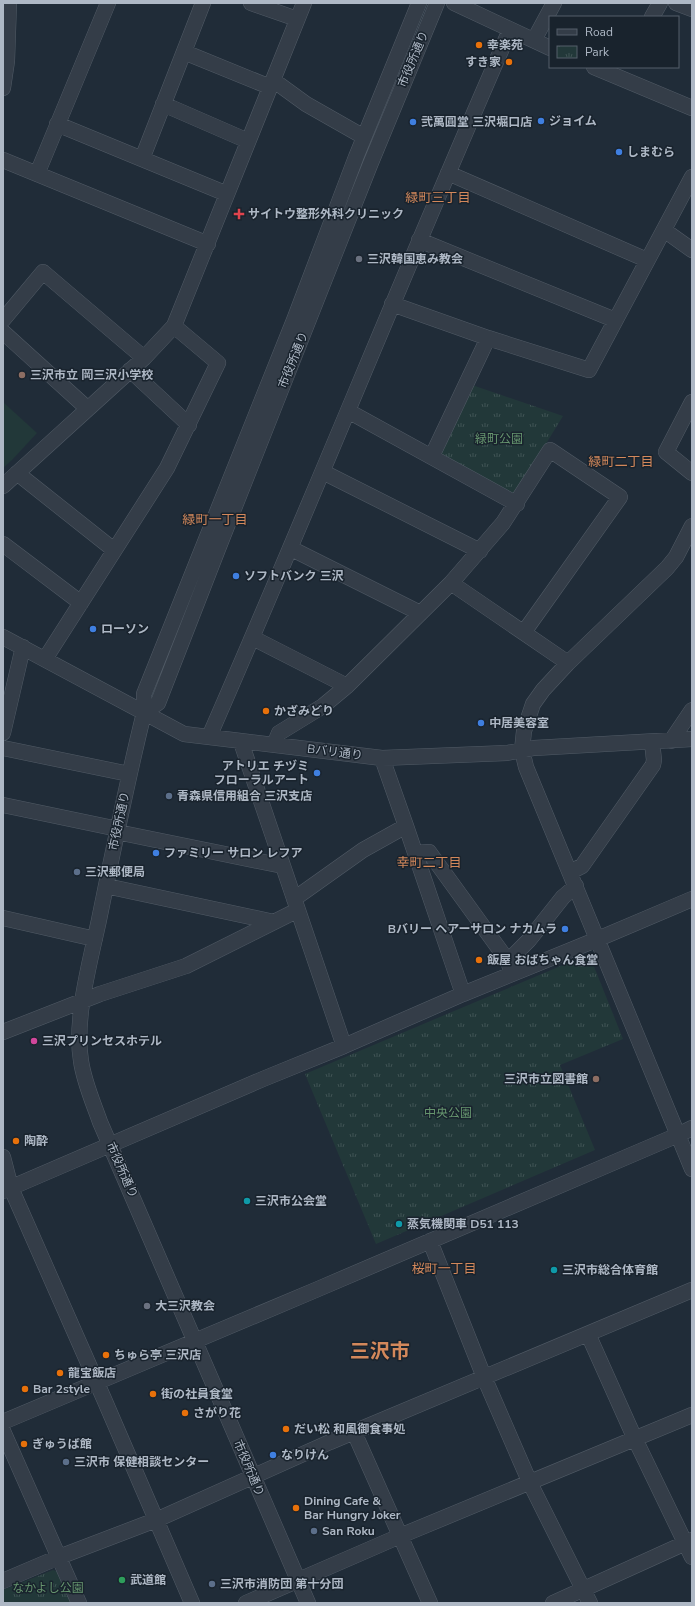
<svg xmlns="http://www.w3.org/2000/svg" width="695" height="1606" viewBox="0 0 695 1606" font-family="'Nunito Sans','Noto Sans JP',sans-serif">
	<style>
		.grass { fill: #223839 }
		.park { fill: url(#park-tufts) }
		.lines { fill: none; stroke-linecap: round; stroke-linejoin: round }
		.minor-casing { stroke: #515b66; stroke-width: 16 }
		.minor { stroke: #343d48; stroke-width: 15 }
		.food-dot { fill: #e8710a; stroke: #19232d; stroke-width: 1.5 }
		.shop-dot { fill: #3f7fe0; stroke: #19232d; stroke-width: 1.5 }
		.health-dot { fill: #e0444e; stroke: #19232d; stroke-width: 1.5 }
		.worship-dot { fill: #6b7280; stroke: #19232d; stroke-width: 1.5 }
		.education-dot { fill: #8d6e63; stroke: #19232d; stroke-width: 1.5 }
		.service-dot { fill: #5c6f8a; stroke: #19232d; stroke-width: 1.5 }
		.hotel-dot { fill: #d1479c; stroke: #19232d; stroke-width: 1.5 }
		.culture-dot { fill: #0f9aa8; stroke: #19232d; stroke-width: 1.5 }
		.leisure-dot { fill: #2e9e5b; stroke: #19232d; stroke-width: 1.5 }
		.labels { text-anchor: middle; dominant-baseline: central; stroke-width: 3; stroke-linejoin: round; paint-order: stroke }
		.poi-label { font-size: 12px; font-weight: bold; fill: #aeb8c5; stroke: #19232d; text-anchor: start }
		.street-label { font-size: 12px; fill: #aeb8c5; stroke: #19232d }
		.park-label { font-size: 12px; fill: #66956e; stroke: #19232d }
		.neighbourhood-label { font-size: 13px; fill: #d3885b; stroke: #19232d }
		.town-label { font-size: 20px; font-weight: bold; fill: #d3885b; stroke: #19232d }
	</style>
	<defs>
		<pattern id="park-tufts" width="24" height="20" patternUnits="userSpaceOnUse"><rect width="24" height="20" fill="#223839"/><path d="M3 7l-1-3M5 7V3M7 7l1-3M15 17l-1-3M17 17v-4M19 17l1-3" fill="none" stroke="#405354"/></pattern>
	</defs>
	<rect width="100%" height="100%" fill="#202c38"/>
	<path class="grass" d="M3 402 37 433 12 460 3 468Z"/>
	<path class="park" d="M472 385 563 416 514 496 439 456Z
		M589 954 623 1039 560 1065 595 1150 376 1244 305 1074Z
		M53 1570 59 1572 71 1603H3V1590Z"/>
	<g class="lines">
		<g class="minor-casing">
			<path id="minor" d="M251 3 297 19
				M454 3 550 48
				M676 3 692 9
				M652 17 660 3
				M534 40 554 3
				M184 52 270 87
				M594 67 692 108
				M273 80 306 104 364 137
				M3 88 7 61 9 3
				M163 104 248 141
				M57 124 227 194
				M142 159 203 3
				M3 160 208 244
				M448 173 647 260
				M37 174 108 3
				M664 230 692 250
				M419 240 615 320
				M392 304 488 338 589 370 692 177
				M3 320 43 272 144 358
				M3 332 88 409
				M130 370 189 425
				M692 402 666 452 692 473
				M348 411 517 504
				M432 456 488 338
				M323 472 480 551
				M17 473 114 550
				M3 486 144 358 174 326 304 3
				M692 526 676 557 667 568 568 663 543 690 533 704 524 731 522 750 526 767 678 1135 692 1128
				M3 544 81 603
				M290 548 420 613
				M451 583 568 663
				M3 637 184 734 382 758 507 753 534 748 692 739
				M253 638 347 686
				M45 659 167 468 218 363 174 326
				M144 713 158 703 218 549 370 165 437 3
				M3 733 23 647
				M209 737C312 502 407 264 510 30
				M671 741 692 710
				M241 742 344 1046
				M274 745 279 733 323 706 347 686 451 583 503 523 550 450 620 497 524 632
				M3 748 129 774
				M382 758 406 826 463 994
				M3 805 118 829
				M117 832 283 866
				M415 853 429 852 508 961 512 974
				M570 872 582 866 653 765 654 760 652 742
				M106 886 274 922
				M294 899 363 850 406 826
				M3 918 95 939
				M508 961 529 940 563 897 576 886
				M3 1032 100 994 186 966 298 910
				M3 1157 11 1188 104 1399 192 1603
				M3 1191 263 1079 344 1046 463 994 598 939 692 899
				M430 1241 484 1377 530 1483 590 1603
				M588 1334 635 1439 692 1557
				M3 1422 318 1289 678 1135 692 1169
				M3 1431 79 1603
				M354 1432 430 1603
				M3 1581 59 1557 156 1520 330 1442 692 1290
				M246 1603 400 1536 692 1415
				M308 1603 100 1122C93 1102 84 1082 81 1061 74 1019 90 962 99 920 113 851 127 781 144 713V694L294 320 356 157 419 3
				M553 1603 692 1540"/>
		</g>
		<use href="#minor" class="minor"/>
	</g>
	<g class="food-dot">
		<circle cx="479" cy="45" r="4"/>
		<circle cx="509" cy="62" r="4"/>
		<circle cx="266" cy="711" r="4"/>
		<circle cx="479" cy="960" r="4"/>
		<circle cx="16" cy="1141" r="4"/>
		<circle cx="106" cy="1355" r="4"/>
		<circle cx="60" cy="1373" r="4"/>
		<circle cx="25" cy="1389" r="4"/>
		<circle cx="153" cy="1394" r="4"/>
		<circle cx="185" cy="1413" r="4"/>
		<circle cx="286" cy="1429" r="4"/>
		<circle cx="24" cy="1444" r="4"/>
		<circle cx="296" cy="1508" r="4"/>
	</g>
	<g class="shop-dot">
		<circle cx="541" cy="121" r="4"/>
		<circle cx="413" cy="122" r="4"/>
		<circle cx="619" cy="152" r="4"/>
		<circle cx="236" cy="576" r="4"/>
		<circle cx="93" cy="629" r="4"/>
		<circle cx="481" cy="723" r="4"/>
		<circle cx="317" cy="773" r="4"/>
		<circle cx="156" cy="853" r="4"/>
		<circle cx="565" cy="929" r="4"/>
		<circle cx="273" cy="1455" r="4"/>
	</g>
	<path class="health-dot" d="M237 208h4v4h4v4h-4v4h-4v-4h-4v-4h4z"/>
	<g class="worship-dot">
		<circle cx="359" cy="259" r="4"/>
		<circle cx="147" cy="1306" r="4"/>
	</g>
	<g class="education-dot">
		<circle cx="22" cy="375" r="4"/>
		<circle cx="596" cy="1079" r="4"/>
	</g>
	<g class="service-dot">
		<circle cx="169" cy="796" r="4"/>
		<circle cx="77" cy="872" r="4"/>
		<circle cx="66" cy="1462" r="4"/>
		<circle cx="314" cy="1531" r="4"/>
		<circle cx="212" cy="1584" r="4"/>
	</g>
	<circle class="hotel-dot" cx="34" cy="1041" r="4"/>
	<g class="culture-dot">
		<circle cx="247" cy="1201" r="4"/>
		<circle cx="399" cy="1224" r="4"/>
		<circle cx="554" cy="1270" r="4"/>
	</g>
	<circle class="leisure-dot" cx="122" cy="1580" r="4"/>
	<g class="labels">
		<g class="poi-label">
			<text x="487" y="45">幸楽苑</text>
			<text x="501" y="62" text-anchor="end">すき家</text>
			<text x="549" y="121">ジョイム</text>
			<text x="421" y="122">弐萬圓堂 三沢堀口店</text>
			<text x="627" y="152">しまむら</text>
			<text x="248" y="214">サイトウ整形外科クリニック</text>
			<text x="367" y="259">三沢韓国恵み教会</text>
			<text x="30" y="375">三沢市立 岡三沢小学校</text>
			<text x="244" y="576">ソフトバンク 三沢</text>
			<text x="101" y="629">ローソン</text>
			<text x="274" y="711">かざみどり</text>
			<text x="489" y="723">中居美容室</text>
			<text x="309" y="766" text-anchor="end">アトリエ チヅミ<tspan x="309" dy="14">フローラルアート</tspan></text>
			<text x="177" y="796">青森県信用組合 三沢支店</text>
			<text x="164" y="853">ファミリー サロン レフア</text>
			<text x="85" y="872">三沢郵便局</text>
			<text x="557" y="929" text-anchor="end">Bバリー ヘアーサロン ナカムラ</text>
			<text x="487" y="960">飯屋 おばちゃん食堂</text>
			<text x="42" y="1041">三沢プリンセスホテル</text>
			<text x="588" y="1079" text-anchor="end">三沢市立図書館</text>
			<text x="24" y="1141">陶酔</text>
			<text x="255" y="1201">三沢市公会堂</text>
			<text x="407" y="1224">蒸気機関車 D51 113</text>
			<text x="562" y="1270">三沢市総合体育館</text>
			<text x="155" y="1306">大三沢教会</text>
			<text x="114" y="1355">ちゅら亭 三沢店</text>
			<text x="68" y="1373">龍宝飯店</text>
			<text x="33" y="1389">Bar 2style</text>
			<text x="161" y="1394">街の社員食堂</text>
			<text x="193" y="1413">さがり花</text>
			<text x="294" y="1429">だい松 和風御食事処</text>
			<text x="32" y="1444">ぎゅうば館</text>
			<text x="281" y="1455">なりけん</text>
			<text x="74" y="1462">三沢市 保健相談センター</text>
			<text x="304" y="1501">Dining Cafe &amp;<tspan x="304" dy="14">Bar Hungry Joker</tspan></text>
			<text x="322" y="1531">San Roku</text>
			<text x="130" y="1580">武道館</text>
			<text x="220" y="1584">三沢市消防団 第十分団</text>
		</g>
		<g class="street-label">
			<text transform="translate(413 59) rotate(-67)">市役所通り</text>
			<text transform="translate(293 360) rotate(-68)">市役所通り</text>
			<text transform="translate(335 752) rotate(7)">Bバリ通り</text>
			<text transform="translate(119 821) rotate(-78)">市役所通り</text>
			<text transform="translate(122 1170) rotate(66)">市役所通り</text>
			<text transform="translate(249 1468) rotate(67)">市役所通り</text>
		</g>
		<g class="park-label">
			<text x="499" y="439">緑町公園</text>
			<text x="448" y="1113">中央公園</text>
			<text x="48" y="1588">なかよし公園</text>
		</g>
		<g class="neighbourhood-label">
			<text x="438" y="198">緑町三丁目</text>
			<text x="621" y="462">緑町二丁目</text>
			<text x="215" y="520">緑町一丁目</text>
			<text x="429" y="863">幸町二丁目</text>
			<text x="444" y="1269">桜町一丁目</text>
		</g>
		<g class="town-label">
			<text x="380" y="1351">三沢市</text>
		</g>
	</g>
	<rect width="695" height="1606" fill="none" stroke="#aeb8c5" stroke-width="8"/>
	<rect x="549" y="16" width="130" height="52" fill="#19232d" stroke="#555f6a"/>
	<rect x="557" y="29" width="20" height="6" fill="#343d48" stroke="#555f6a"/>
	<text x="585" y="36" font-size="12" fill="#aeb8c5">Road</text>
	<rect x="557" y="46" width="20" height="12" fill="url(#park-tufts)" stroke="#555f6a"/>
	<text x="585" y="56" font-size="12" fill="#aeb8c5">Park</text>
</svg>
